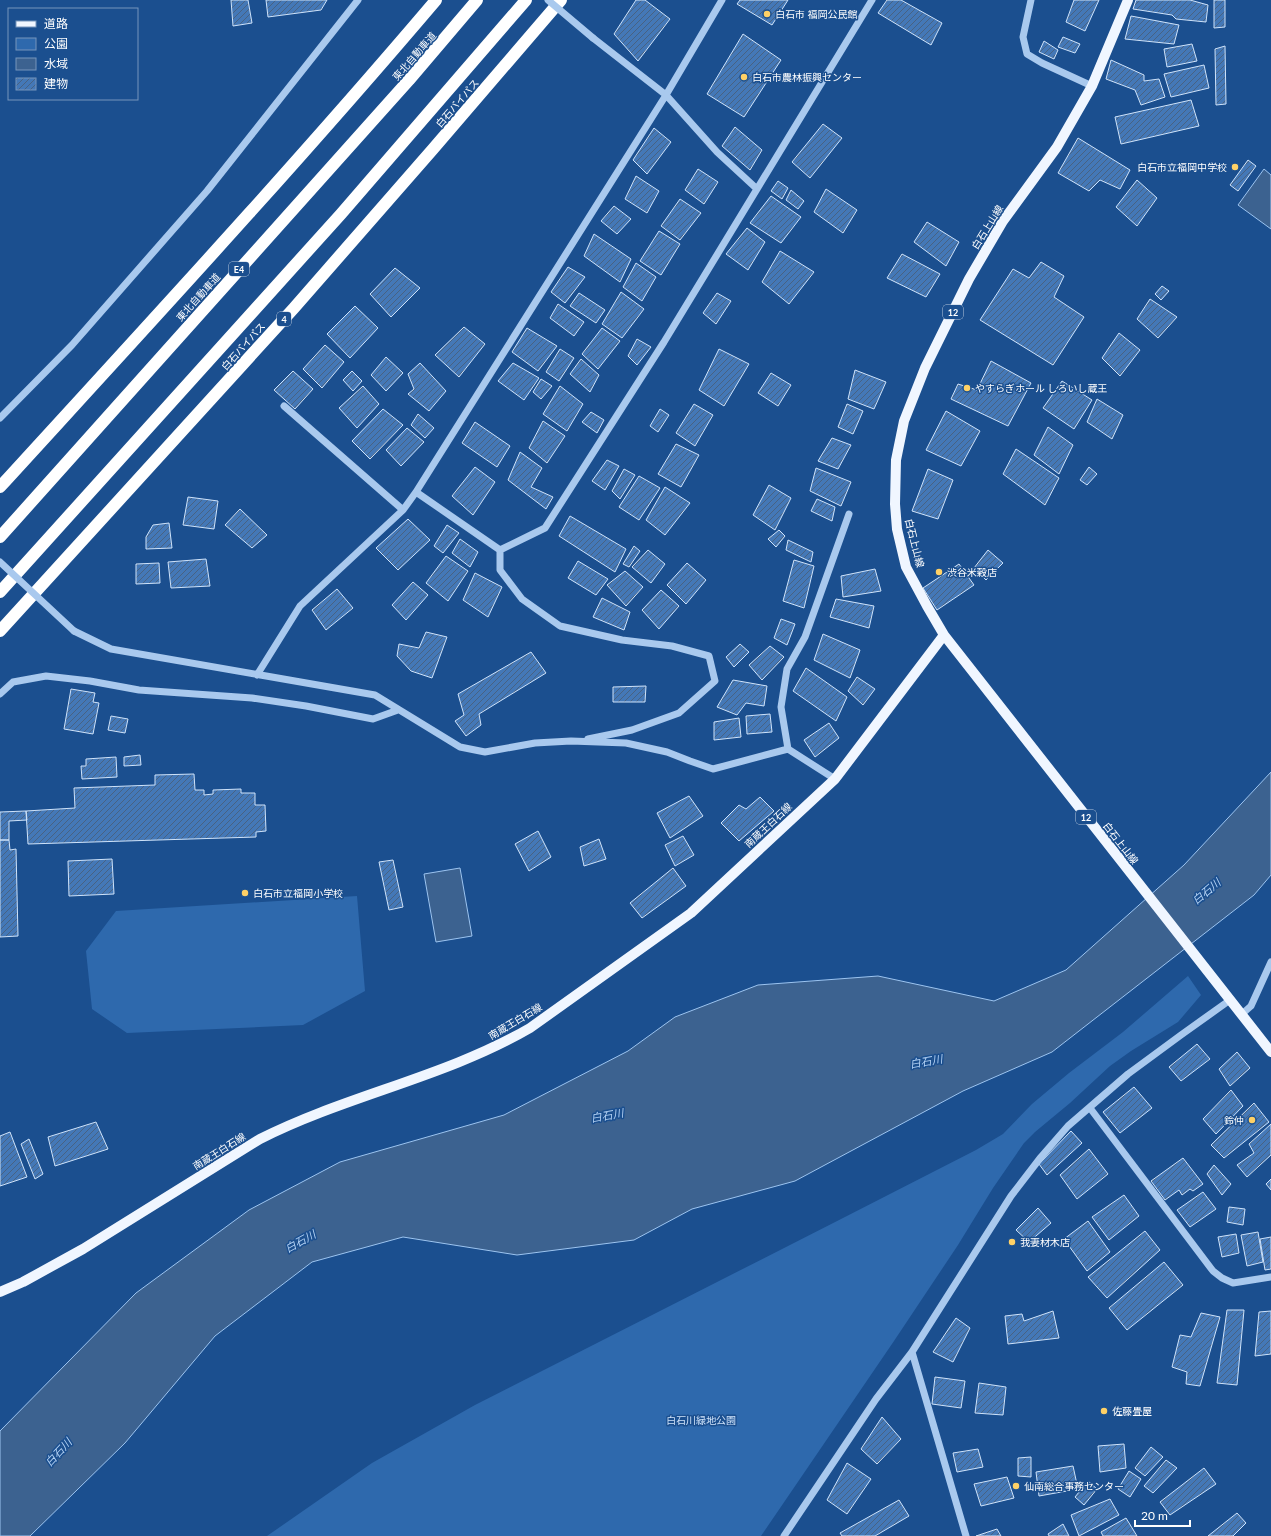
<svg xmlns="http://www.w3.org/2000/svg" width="1271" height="1536" viewBox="0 0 1271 1536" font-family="Lato,'Noto Sans JP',sans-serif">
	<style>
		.green { fill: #2e69ad }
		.water { fill: #3c6290; stroke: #9cc4f0 }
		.building { fill: url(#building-hatch); stroke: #cfe3fa }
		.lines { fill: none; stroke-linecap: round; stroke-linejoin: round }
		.minor { stroke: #a9c9ee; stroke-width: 7 }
		.major { stroke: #f0f6ff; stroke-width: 10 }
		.highway { stroke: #fff; stroke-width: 12 }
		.minor-bridge { stroke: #a9c9ee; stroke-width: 7 }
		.poi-dot { fill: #ffd166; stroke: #1b4f8f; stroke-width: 1.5 }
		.labels { text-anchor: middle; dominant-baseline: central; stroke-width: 3; stroke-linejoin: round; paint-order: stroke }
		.shield { fill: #1b4f8f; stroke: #bbcadd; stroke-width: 1 }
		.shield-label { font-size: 9px; font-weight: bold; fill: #fff }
		.poi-label { font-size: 10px; fill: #fff; stroke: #1b4f8f; text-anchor: start }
		.street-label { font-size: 10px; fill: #fff; stroke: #1b4f8f }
		.park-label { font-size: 10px; fill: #cfe3fa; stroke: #1b4f8f }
		.water-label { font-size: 11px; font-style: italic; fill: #b5d3f5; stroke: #1b4f8f }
	</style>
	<defs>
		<pattern id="building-hatch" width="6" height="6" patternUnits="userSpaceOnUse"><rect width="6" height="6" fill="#4478b7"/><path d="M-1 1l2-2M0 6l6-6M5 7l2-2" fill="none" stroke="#486282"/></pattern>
	</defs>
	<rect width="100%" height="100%" fill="#1b4f8f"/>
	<path class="green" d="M357 896 365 991 303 1025 127 1033 92 1009 86 951 116 911Z
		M1188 976 1201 995 1178 1022 1131 1051 1110 1066 1070 1103 1035 1132 1024 1143 993 1188 958 1245 894 1341 761 1536H267L372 1463 475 1405 843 1218 976 1150 1003 1134 1032 1104 1069 1073 1123 1032Z"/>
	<path class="water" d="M1264 169 1271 175V229L1238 205Z
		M1271 772V875L1254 895 1052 1052 963 1091 795 1181 692 1209 634 1240 517 1255 403 1237 312 1262 215 1336 125 1443 30 1536H0V1431L136 1293 249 1210 340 1162 504 1115 628 1051 675 1017 758 985 878 976 994 1001 1066 970 1184 865Z
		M460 868 472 936 436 942 424 874Z"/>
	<path class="building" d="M231 0H248L252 23 233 26Z
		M266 0H327L321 10 268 17Z
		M636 0H645L670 19 638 61 614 34Z
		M740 0H788L772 25 737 4Z
		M887 0H901L942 23 931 45 878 13Z
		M1074 0H1099L1085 31 1066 22Z
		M1136 0H1190L1208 5 1206 22 1176 19 1172 15 1133 9Z
		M1214 0H1225V27L1214 28Z
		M1131 16 1179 25 1174 44 1125 39Z
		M743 34 781 60 744 117 707 94Z
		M1063 37 1080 44 1075 53 1058 47Z
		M1044 41 1058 50 1054 59 1039 52Z
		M1192 44 1197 61 1167 67 1164 49Z
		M1225 46 1226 104 1216 105 1215 49Z
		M1111 60 1144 75V81L1159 79 1165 97 1141 105 1135 90 1106 79Z
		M1204 65 1209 88 1171 97 1164 74Z
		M1191 100 1199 126 1121 144 1115 117Z
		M823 124 842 138 810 178 792 162Z
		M735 127 762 150 750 170 722 146Z
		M654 128 671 142 647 174 633 160Z
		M1078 138 1130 170 1120 189 1100 180 1089 191 1058 173Z
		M1248 160 1256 166 1238 191 1230 185Z
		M698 169 718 182 704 204 685 190Z
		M636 176 659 191 647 213 625 199Z
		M1137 180 1157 198 1137 226 1116 207Z
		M778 181 788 188 782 199 771 191Z
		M826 189 857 210 843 233 814 212Z
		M791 190 804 201 798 209 786 200Z
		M771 196 801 217 781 243 750 223Z
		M680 199 701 213 680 240 661 226Z
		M614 206 631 219 617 234 601 221Z
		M927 222 959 242 946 266 914 242Z
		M747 228 765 242 748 270 726 254Z
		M659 231 680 244 661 275 640 261Z
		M594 234 631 259 620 282 584 256Z
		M780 251 814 272 789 304 762 282Z
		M902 254 940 274 926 297 887 278Z
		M1041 262 1064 276 1054 297 1084 317 1053 365 980 320 1013 269 1029 278Z
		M636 263 656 277 642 301 623 287Z
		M568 267 585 277 565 303 551 292Z
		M395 268 420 288 391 317 370 294Z
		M1162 286 1169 291 1161 300 1155 294Z
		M621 292 644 309 622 338 602 324Z
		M579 293 605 310 596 323 570 306Z
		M717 293 731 301 716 324 703 313Z
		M1150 299 1177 317 1158 338 1137 319Z
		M558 304 584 322 574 336 550 318Z
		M355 306 378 328 350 358 327 334Z
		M464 327 485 344 459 377 435 355Z
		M527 328 557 346 538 371 512 352Z
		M602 328 620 341 598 369 582 354Z
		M1119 333 1140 350 1120 376 1102 358Z
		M637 339 651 347 637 365 628 356Z
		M325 345 344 362 322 388 303 369Z
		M560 349 574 358 559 381 546 372Z
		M719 349 749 364 724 406 699 390Z
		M386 357 403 373 386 391 371 375Z
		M581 359 599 375 590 392 570 374Z
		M991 361 1031 383 1008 426 951 399 958 384 977 390Z
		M420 363 446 391 429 411 408 394 414 389 408 374Z
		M513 363 539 378 524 400 498 381Z
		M855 370 886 382 874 409 848 399Z
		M293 371 313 389 295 409 274 390Z
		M352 371 362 381 353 391 343 380Z
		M771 373 791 385 778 406 758 393Z
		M541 379 552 386 541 399 533 392Z
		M1062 381 1092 400 1074 429 1043 408Z
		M363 386 379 404 357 428 339 408Z
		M560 386 583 404 567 431 543 414Z
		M1097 399 1123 415 1112 439 1087 422Z
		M694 404 713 415 695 446 676 433Z
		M847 404 863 411 853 434 838 427Z
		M383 409 403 425 370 459 352 441Z
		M660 409 669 415 658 432 650 426Z
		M946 411 980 431 961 466 926 450Z
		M591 412 604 420 597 433 582 422Z
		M418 414 434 428 425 438 411 425Z
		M543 421 565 436 547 463 529 448Z
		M475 422 510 446 497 467 462 443Z
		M1048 427 1073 445 1059 474 1034 455Z
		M407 428 424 442 401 466 386 450Z
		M832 438 851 445 838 469 818 461Z
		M676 444 699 455 681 487 658 474Z
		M1016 449 1059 478 1045 505 1003 474Z
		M520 452 542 468 531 487 553 497 546 509 508 480Z
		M607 460 619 466 605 490 592 481Z
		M475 467 495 482 473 515 452 496Z
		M1089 467 1097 474 1087 485 1080 480Z
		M816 468 851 482 841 506 810 491Z
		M624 469 635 475 620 499 612 491Z
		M928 469 953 480 938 519 912 511Z
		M639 476 660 488 639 520 619 507Z
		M769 485 791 498 775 530 753 515Z
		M665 487 690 503 665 535 646 520Z
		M188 497 218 501 214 529 183 525Z
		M817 499 835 507 832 521 811 511Z
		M240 509 267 535 252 548 225 525Z
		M570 516 626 549 615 572 559 536Z
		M408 519 430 540 398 570 376 548Z
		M169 523 172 548 146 549V537L153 525Z
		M447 525 459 533 443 553 434 546Z
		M779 530 785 536 776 547 768 539Z
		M460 539 478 552 470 567 452 553Z
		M788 540 813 552 811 562 786 550Z
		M634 546 640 551 629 567 623 564Z
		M648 550 665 564 651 583 632 567Z
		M988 550 1003 563 986 580 974 568Z
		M446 556 468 571 448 601 426 583Z
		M206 559 210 586 171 588 168 562Z
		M794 560 814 566 804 608 783 601Z
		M578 561 608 579 596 595 568 578Z
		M159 563 160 583 136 584V564Z
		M687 563 706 580 686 604 667 585Z
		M959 564 974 585 937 610 923 588Z
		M875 569 881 591 843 597 841 576Z
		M625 571 643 587 626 606 607 585Z
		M475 573 502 587 488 617 463 600Z
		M413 582 428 595 406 620 392 605Z
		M337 589 353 608 326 630 312 610Z
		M661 590 679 606 659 629 642 610Z
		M602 598 630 612 624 630 593 617Z
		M836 599 874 606 869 628 830 617Z
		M781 619 795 624 787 645 774 638Z
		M426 632 447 637 432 678 411 671 397 656 399 644 419 648Z
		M823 634 860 650 850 678 814 660Z
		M740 644 749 652 734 667 726 657Z
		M770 646 784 657 762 680 749 665Z
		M531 652 546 673 479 714 481 725 466 736 455 721 464 715 458 694Z
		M806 668 847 697 836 721 793 691Z
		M857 677 875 689 863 705 848 691Z
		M733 680 767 686 764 706 746 703 737 715 717 707Z
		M646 686 645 702H613V687Z
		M71 689 95 693 93 702 99 703 93 734 64 729Z
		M770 714 772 732 747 734 746 716Z
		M111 716 128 719 125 733 108 730Z
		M739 718 741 737 714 740V722Z
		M829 723 839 738 815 757 804 740Z
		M140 755 141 765 124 766V757Z
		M116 757 117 777 82 779 81 766H86V759Z
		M194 774 195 790H204V795L213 794V790L241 789V793H255V805H265L266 831 256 832V837L28 844 26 811 75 808 74 788 155 785V775Z
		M689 796 703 816 670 838 657 813Z
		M760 797 774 811 739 841 721 823 739 805 746 809Z
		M26 811 27 820 9 821V840H0V812Z
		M538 831 551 857 529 871 515 844Z
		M683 836 694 855 675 866 665 845Z
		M599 839 606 859 584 866 580 847Z
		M0 840H9L10 850 16 849 18 936 0 937Z
		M112 859 114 894 69 896 68 861Z
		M393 860 403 907 389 910 379 862Z
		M673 868 686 886 642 918 630 903Z
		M1197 1044 1210 1059 1181 1081 1169 1067Z
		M1237 1052 1250 1068 1230 1086 1219 1069Z
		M1134 1087 1152 1108 1120 1133 1103 1112Z
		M1231 1090 1243 1106 1216 1134 1203 1119Z
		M1254 1103 1269 1122 1224 1158 1211 1145Z
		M96 1122 108 1149 55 1166 48 1137Z
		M1271 1124V1155L1247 1177 1237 1165 1254 1153 1249 1144Z
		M1071 1131 1082 1143 1047 1175 1039 1164Z
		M10 1132 27 1177 0 1186V1136Z
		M29 1139 43 1174 35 1179 21 1144Z
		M1089 1149 1108 1174 1077 1199 1060 1175Z
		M1183 1158 1203 1184 1193 1191 1190 1189 1182 1195 1179 1190 1165 1200 1151 1181Z
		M1214 1165 1231 1184 1222 1195 1207 1174Z
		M1271 1179V1190L1266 1184Z
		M1203 1192 1216 1209 1190 1227 1177 1210Z
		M1124 1195 1139 1216 1109 1240 1092 1217Z
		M1229 1207 1245 1209 1243 1225 1227 1222Z
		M1038 1208 1051 1223 1029 1242 1016 1230Z
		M1088 1221 1110 1252 1087 1271 1064 1239Z
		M1145 1231 1160 1250 1107 1298 1088 1277Z
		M1258 1232 1263 1262 1247 1266 1241 1235Z
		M1236 1234 1239 1253 1222 1257 1218 1237Z
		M1271 1237V1269L1265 1270 1260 1239Z
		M1164 1262 1183 1285 1127 1330 1109 1308Z
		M1227 1310H1244L1237 1385 1217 1383Z
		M1053 1311 1059 1338 1008 1344 1005 1316 1022 1314 1024 1321Z
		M1271 1311V1354L1255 1356 1259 1312Z
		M1201 1313 1220 1317 1200 1386 1186 1384 1187 1372 1172 1367 1180 1335 1191 1337Z
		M956 1318 970 1328 953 1362 933 1352Z
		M935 1377 965 1381 961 1408 932 1404Z
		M979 1383 1006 1387 1003 1415 975 1413Z
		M882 1417 901 1439 877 1464 861 1449Z
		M1124 1444 1126 1468 1100 1472 1098 1446Z
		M1151 1447 1163 1457 1145 1476 1135 1468Z
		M978 1449 983 1467 957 1472 953 1453Z
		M1031 1457V1477L1018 1476V1458Z
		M1166 1460 1177 1468 1153 1493 1144 1486Z
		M847 1463 871 1479 847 1514 827 1500Z
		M1073 1466 1078 1489 1039 1496 1036 1472Z
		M1204 1468 1216 1484 1170 1515 1160 1502Z
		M1129 1471 1141 1479 1130 1497 1118 1489Z
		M1007 1477 1014 1498 981 1506 974 1484Z
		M1088 1481 1097 1489 1084 1505 1075 1497Z
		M1110 1499 1119 1515 1079 1536 1071 1515Z
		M899 1500 909 1516 875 1536H842L840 1533Z
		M1237 1513 1246 1523 1233 1536H1208Z
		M1126 1518 1137 1536H1103L1101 1532Z
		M1063 1524 1069 1536H1049L1048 1534Z
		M997 1529 1001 1536H976Z"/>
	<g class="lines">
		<path class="minor" d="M1031 0 1023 37 1027 54 1042 63 1092 86
			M593 38 666 95 717 152 757 189
			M284 406 403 510
			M0 418 72 345 207 191 358 0
			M416 492 500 550 545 528 664 342 872 0
			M500 550V570L522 599 560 626 622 640 672 646 709 656 715 681 679 713 632 730 588 739
			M74 631 111 649 375 695 460 747 485 752 535 743 571 741 626 743 667 752 690 761 713 769 788 749
			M257 675 300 606 403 510 416 492 666 95 722 0
			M0 694 13 682 46 676 90 681 139 690 252 698 306 706 373 719 398 710
			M835 779 788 749 781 707 787 669 805 637 849 514
			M1242 1014 1251 1006 1271 962
			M1090 1108 1213 1271 1222 1278 1233 1283 1271 1277
			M912 1352 966 1536
			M784 1536 876 1399 912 1352 1011 1196 1041 1157 1068 1126 1128 1074 1181 1035 1230 1000"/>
		<path class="major" d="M1128 0 1092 86 1057 147 1003 221 969 279 925 368 904 421 896 460 895 504 897 529 906 567 927 606 944 635 1271 1052
			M0 1292 23 1282 83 1249 260 1139C347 1095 446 1077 530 1028L691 913 835 779 944 635"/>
		<path class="highway" d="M0 487C147 326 295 166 436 0
			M0 537 409 80 477 0
			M0 592 341 214 526 0
			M0 631 294 308 433 149 561 0"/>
		<path class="minor-bridge" d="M548 0 593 38
			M0 562 74 631"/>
	</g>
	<g class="poi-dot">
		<circle cx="767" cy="14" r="4"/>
		<circle cx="744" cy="77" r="4"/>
		<circle cx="1235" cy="167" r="4"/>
		<circle cx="967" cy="388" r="4"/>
		<circle cx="939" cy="572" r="4"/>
		<circle cx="245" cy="893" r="4"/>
		<circle cx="1252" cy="1120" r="4"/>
		<circle cx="1012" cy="1242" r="4"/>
		<circle cx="1104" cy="1411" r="4"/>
		<circle cx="1016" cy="1486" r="4"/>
	</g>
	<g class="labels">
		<g class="shield">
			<rect x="229" y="262" width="20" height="14" rx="3"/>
			<rect x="943" y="305" width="20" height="14" rx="3"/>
			<rect x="277" y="312" width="14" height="14" rx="3"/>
			<rect x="1076" y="810" width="20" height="14" rx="3"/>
		</g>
		<g class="shield-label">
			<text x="239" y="269">E4</text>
			<text x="953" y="312">12</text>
			<text x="284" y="319">4</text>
			<text x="1086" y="817">12</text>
		</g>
		<g class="poi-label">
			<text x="775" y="14">白石市 福岡公民館</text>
			<text x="752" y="77">白石市農林振興センター</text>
			<text x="1227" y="167" text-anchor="end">白石市立福岡中学校</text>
			<text x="975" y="388">やすらぎホール しろいし蔵王</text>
			<text x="947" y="572">渋谷米穀店</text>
			<text x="253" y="893">白石市立福岡小学校</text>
			<text x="1244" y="1120" text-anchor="end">鈴仲</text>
			<text x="1020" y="1242">我妻材木店</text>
			<text x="1112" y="1411">佐藤畳屋</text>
			<text x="1024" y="1486">仙南総合事務センター</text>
		</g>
		<g class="street-label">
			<text transform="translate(414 56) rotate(-49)">東北自動車道</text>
			<text transform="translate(457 103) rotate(-49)">白石バイパス</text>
			<text transform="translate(987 227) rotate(-58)">白石上山線</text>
			<text transform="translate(198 297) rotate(-48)">東北自動車道</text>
			<text transform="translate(243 346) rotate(-48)">白石バイパス</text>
			<text transform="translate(915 543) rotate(76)">白石上山線</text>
			<text transform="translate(768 825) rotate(-43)">南蔵王白石線</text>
			<text transform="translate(1121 843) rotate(52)">白石上山線</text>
			<text transform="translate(515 1021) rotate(-31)">南蔵王白石線</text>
			<text transform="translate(219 1151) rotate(-32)">南蔵王白石線</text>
		</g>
		<g class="park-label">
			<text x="701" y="1420">白石川緑地公園</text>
		</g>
		<g class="water-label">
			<text transform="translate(1206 891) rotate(-40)">白石川</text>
			<text transform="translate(926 1061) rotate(-10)">白石川</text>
			<text transform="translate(607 1115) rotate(-10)">白石川</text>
			<text transform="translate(300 1241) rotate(-29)">白石川</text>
			<text transform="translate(58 1452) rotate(-47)">白石川</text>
		</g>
	</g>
	<rect x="8" y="8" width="130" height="92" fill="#1b4f8f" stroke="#7695bc"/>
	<rect x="16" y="21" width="20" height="6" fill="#f0f6ff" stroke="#7695bc"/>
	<text x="44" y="28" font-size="12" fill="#ffffff">道路</text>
	<rect x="16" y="38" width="20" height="12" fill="#2e69ad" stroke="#7695bc"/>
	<text x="44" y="48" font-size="12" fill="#ffffff">公園</text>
	<rect x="16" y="58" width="20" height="12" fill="#3c6290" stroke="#7695bc"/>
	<text x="44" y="68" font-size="12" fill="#ffffff">水域</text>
	<rect x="16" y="78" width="20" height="12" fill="url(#building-hatch)" stroke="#7695bc"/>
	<text x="44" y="88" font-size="12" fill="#ffffff">建物</text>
	<path d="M1135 1520v6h55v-6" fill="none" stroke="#ffffff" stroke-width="2"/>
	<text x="1141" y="1520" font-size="12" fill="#ffffff" stroke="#1b4f8f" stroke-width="3" paint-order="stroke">20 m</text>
</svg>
